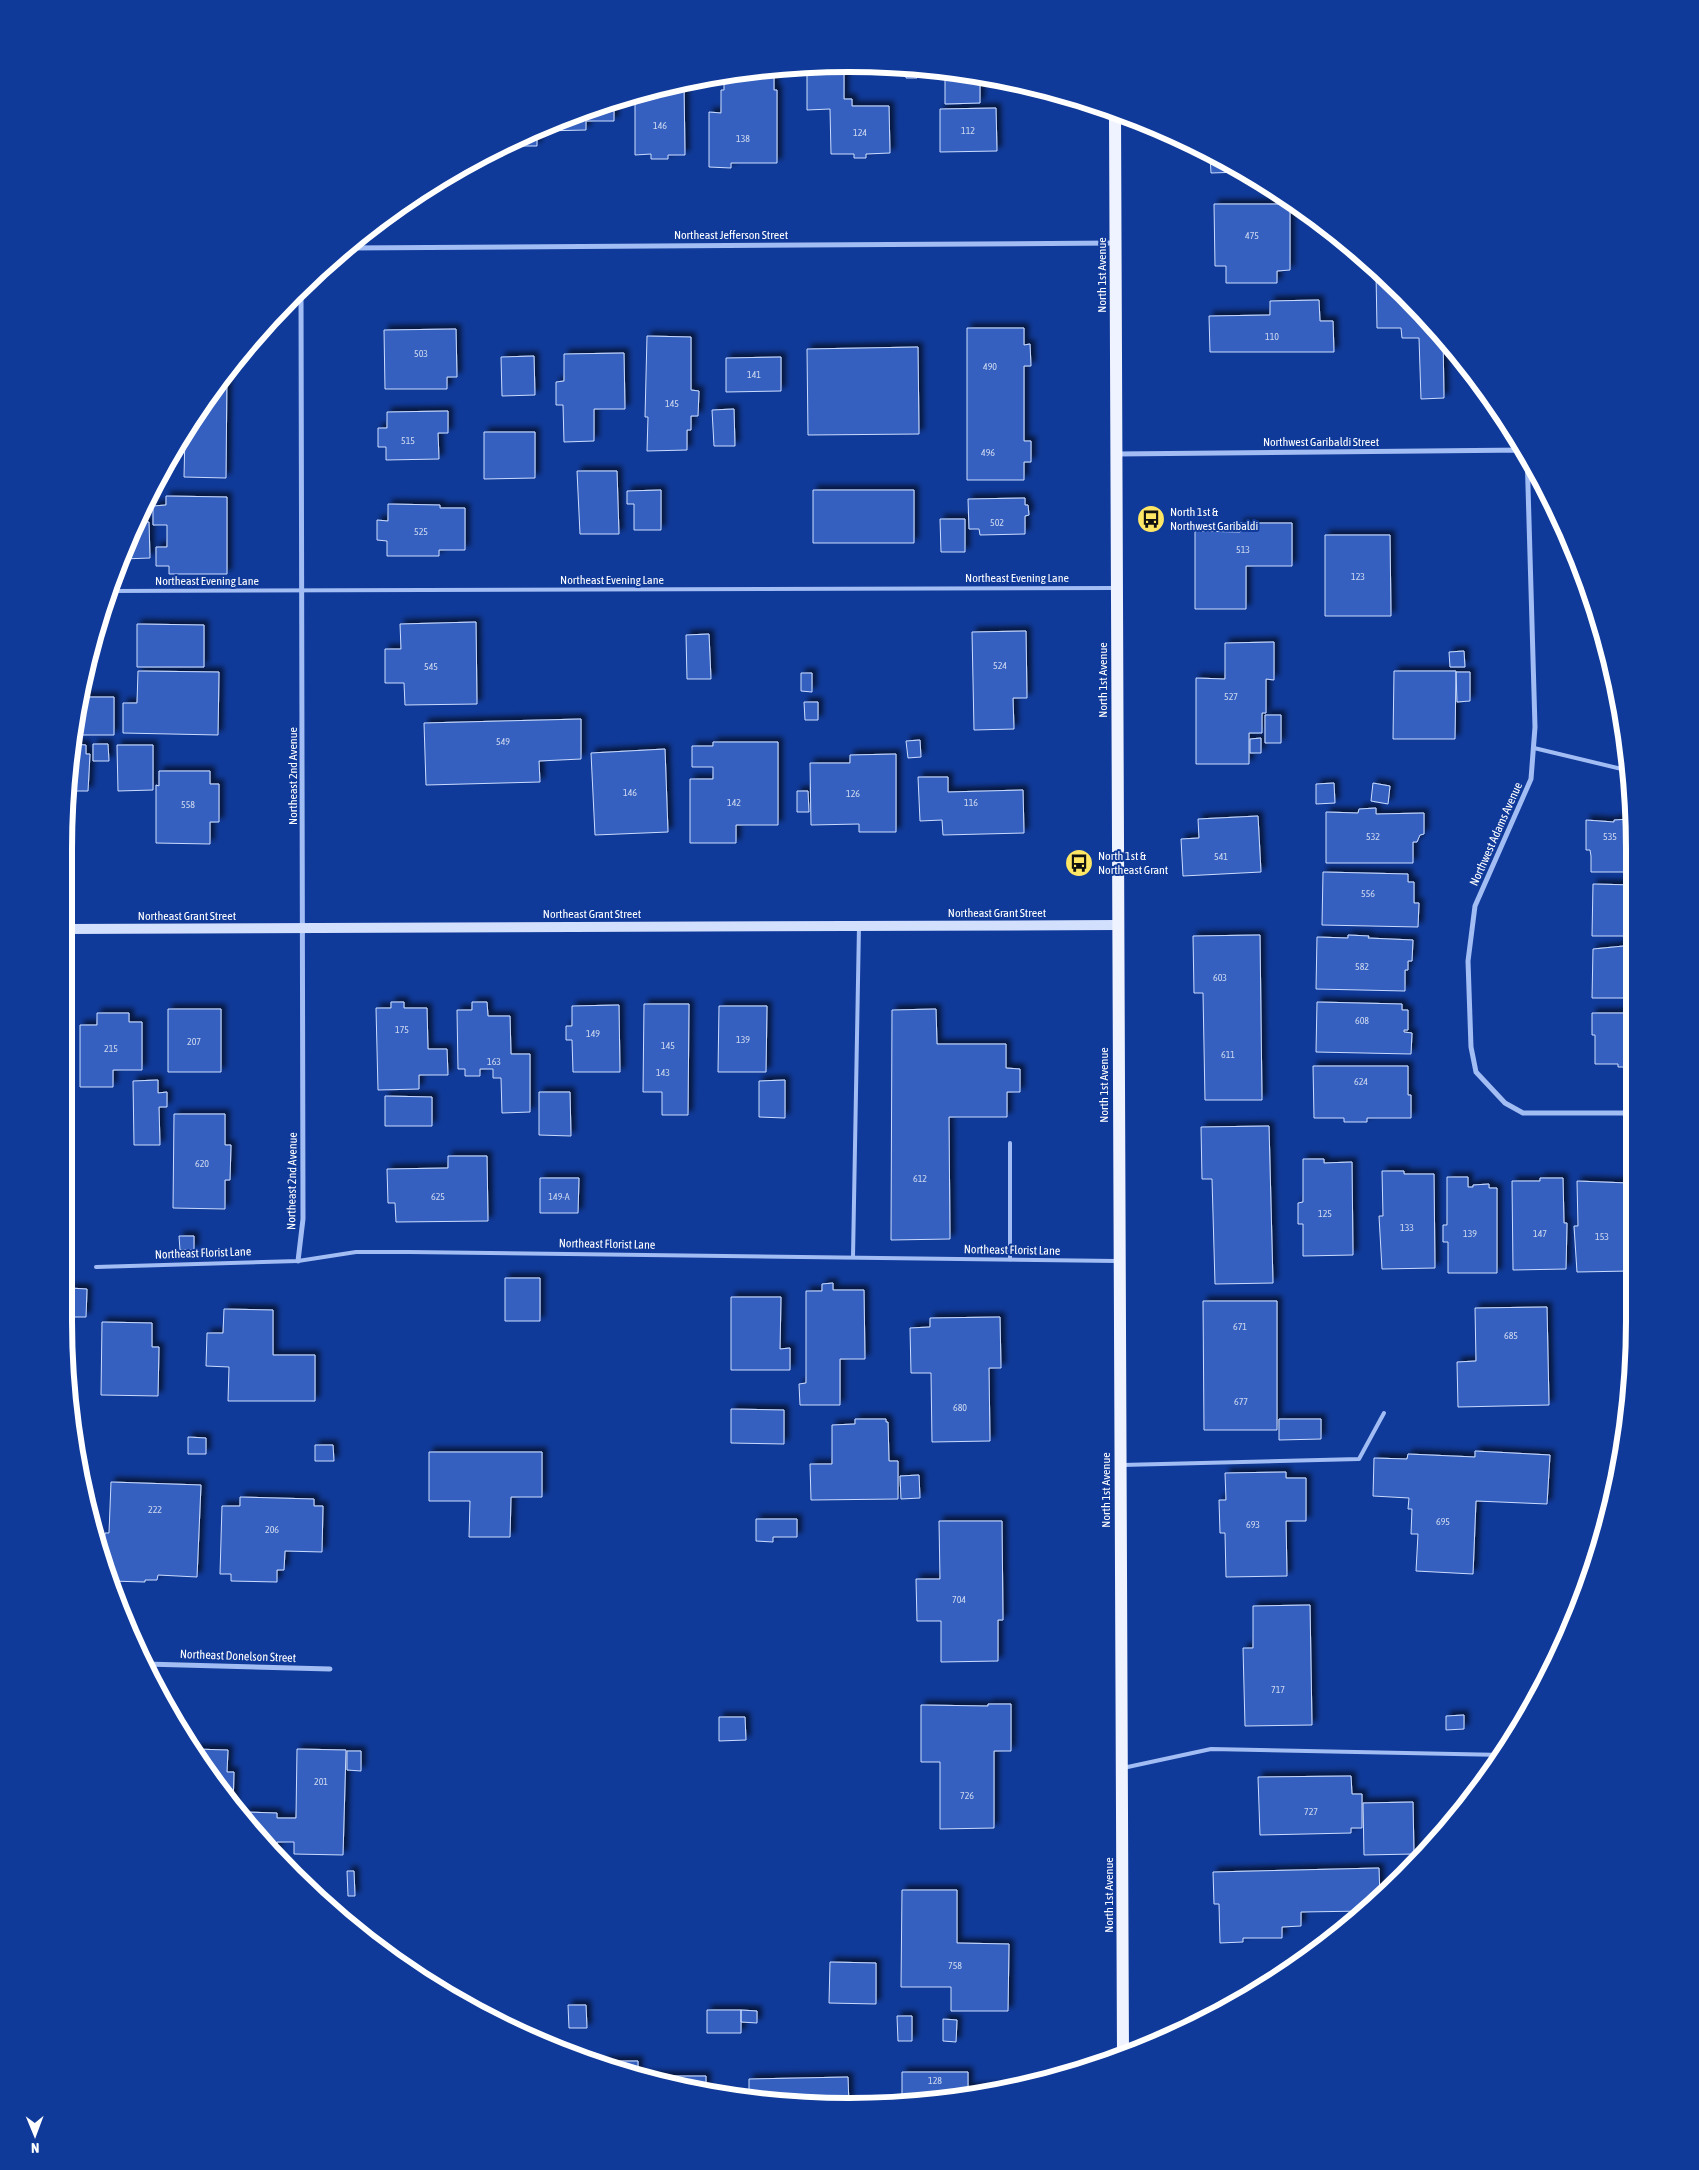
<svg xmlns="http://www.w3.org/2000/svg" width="1699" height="2170" viewBox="0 0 1699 2170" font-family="'Asap Condensed',sans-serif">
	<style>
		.building { fill: #3460bf; stroke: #cadbfe; filter: url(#shadow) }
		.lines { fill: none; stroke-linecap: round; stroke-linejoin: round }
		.lane { stroke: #a2bcf4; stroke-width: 4 }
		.street { stroke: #a2bcf4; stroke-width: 5 }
		.secondary { stroke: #d2dffd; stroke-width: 10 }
		.primary { stroke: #eff3ff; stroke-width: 12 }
		.labels { text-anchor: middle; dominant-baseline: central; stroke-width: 4; stroke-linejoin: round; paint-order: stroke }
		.number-label { font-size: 10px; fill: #ccd7ef }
		.street-label { font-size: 12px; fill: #fff; stroke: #103a99 }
		.poi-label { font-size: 12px; fill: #fff; stroke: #103a99; text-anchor: start }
		.rim { fill: none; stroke: #fff; stroke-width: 6 }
	</style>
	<defs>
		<filter id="shadow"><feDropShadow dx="4.5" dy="-4.5" stdDeviation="2.5" flood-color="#0009"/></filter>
	</defs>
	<rect width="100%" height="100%" fill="#103a99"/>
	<path class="building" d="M844 67V99H852V106H889L890 153 866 154V158H854V154H831L830 109 807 110V69Z
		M774 70V90H777V163H731V168L709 167V112L721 113V90H724V76L747 71Z
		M906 70H917V78H906Z
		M945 78H980V103L945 104Z
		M684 85 685 155H668V159H651V154L635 155V97Z
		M614 101V121H586V130L542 131 597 106Z
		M996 108 997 151 940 152V109Z
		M537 133V146H518V141Z
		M1201 147 1241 172 1211 173 1210 156H1201Z
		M503 148V156H486Z
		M1214 204H1290V270L1277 271V283H1226V266H1215Z
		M1376 273 1443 336 1444 398 1421 399 1419 338H1402L1401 328H1377Z
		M1319 300 1320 321H1333L1334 352H1210L1209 316 1270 315V301Z
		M967 328H1024V345L1030 344 1031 366H1024V441H1031V462H1024V480H967Z
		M456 329 457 377H447V389H385L384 330Z
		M647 336 691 337V390L699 391 698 416H691V430H687V450L647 451 648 417H645Z
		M918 347 919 434 808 435 807 349Z
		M624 353 625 409H594V441L564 442 563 405H556V382L564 381V354Z
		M534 356 535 395 502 396 501 357Z
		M781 357V391L726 392V358Z
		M227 370 226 478 184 477 185 433Z
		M734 409 735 446H714L712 410Z
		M448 411V433H438L439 459 386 460V447H378V428H387V412Z
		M484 432H535V478L484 479Z
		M577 471H617L619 534H580Z
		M661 490V530H634V504H627V491Z
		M813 490H914V543H813Z
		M166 496 227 497V574H169V566H156V547H167V525H153V506L166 505Z
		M1025 498V505H1028L1029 515 1025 516V534L980 535 979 529H969L968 499Z
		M388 504 440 505V508H465V550H439V556H387V541L377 540V520L388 521Z
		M940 519H965V552H941Z
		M139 522H149L150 558 122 559Z
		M1240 523H1292V566H1246V609H1195V531L1240 532Z
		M1325 535H1390L1391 616H1325Z
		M476 622 477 704 405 705 404 683H385V649H401L400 624Z
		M137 624 204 625V667H137Z
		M1026 631 1027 698H1013L1014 729 974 730 972 632Z
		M709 634 711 679H687L686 635Z
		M1274 642V680L1266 679V713H1262V733H1249V764H1196V678L1225 679V643Z
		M1464 651 1465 667H1450L1449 652Z
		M138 671 219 672 218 735 123 733V703H137Z
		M1394 671H1456L1455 739H1393Z
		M1456 672H1470V701L1457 702Z
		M801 673H812V692L801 691Z
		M79 697H114V735H74Z
		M804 702H818V720H805Z
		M1265 715H1281V743H1265Z
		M581 719V759L539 761 540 782 426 785 424 723Z
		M1261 738V753H1250V739Z
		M920 740 921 757 908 758 906 741Z
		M713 742H778V825H736V843H690V779H713V767H692V746H713Z
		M73 744 86 745V754H90L88 791H66Z
		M93 744H108L109 761H93Z
		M117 745H153V790L118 791Z
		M665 749 668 832 595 835 591 753Z
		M896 754V832H859V824L811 825 810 763H850V755Z
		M159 771H210V784H219V822H210V844L156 843V785L159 786Z
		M918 777H948V792L1023 790 1024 833 943 835 942 820 920 821Z
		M1334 783 1335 803 1316 804V784Z
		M1373 783 1390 786 1388 804 1371 801Z
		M797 791H808L809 812H797Z
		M1376 808V814L1424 813V834L1420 835 1417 842H1413V863H1326V812L1358 813 1359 809Z
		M1258 816 1261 872 1183 876 1181 839 1199 838 1198 819Z
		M1630 819 1629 823H1634V872H1591V856L1590 850H1586V820L1614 822V820Z
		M1323 872 1408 874V882H1414V903H1419L1418 927 1322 925Z
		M1593 884 1634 885V936H1592Z
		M1260 935 1262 1100H1205L1203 993H1194L1193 936Z
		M1348 935 1369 936 1368 938 1413 940 1412 961H1408V970H1405V991L1316 989 1317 937 1348 938Z
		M1634 945V998H1592L1593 949Z
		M391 1002H404V1008H427L428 1049H447L448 1075H419V1089L378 1090 376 1008H391Z
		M472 1002H487L488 1016H510L511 1054H530V1112L502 1113 501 1078H493V1069H480V1076H465V1069H458L457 1010H472Z
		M1317 1002 1402 1004V1010H1408V1030H1404V1032L1412 1033 1411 1054 1316 1052Z
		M644 1004H689L688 1115H662V1092H643Z
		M619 1005 620 1072H573L572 1040H566V1026H572V1006Z
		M719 1006H767L766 1072H718Z
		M168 1009H221V1072H168Z
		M936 1009 937 1044H1006V1068L1020 1069V1092H1007V1117H949L950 1239 891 1240 892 1010Z
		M97 1013H129V1022H142V1070H113V1087H80V1025H97Z
		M1592 1013H1634V1067H1618V1064H1595V1035H1592Z
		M1313 1066H1408V1095H1411V1118H1367V1122H1344V1118H1314Z
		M158 1080V1093L167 1092V1107H159L160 1145H134L133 1081Z
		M785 1080V1118L759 1117V1081Z
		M539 1092H570L571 1136 539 1135Z
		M385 1096 432 1097V1126H385Z
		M174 1114H225V1145H231L230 1180H225V1209L173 1208Z
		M1269 1126 1273 1283 1215 1284 1212 1179H1202L1201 1127Z
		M448 1156H487L488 1221 396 1222 395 1203H388L387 1169 448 1168Z
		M1303 1159H1324V1163L1352 1162 1353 1255 1303 1256V1224H1298V1203L1303 1202Z
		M1382 1171H1404V1174H1434L1435 1268 1382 1269 1379 1216H1383Z
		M1447 1177H1468V1187H1473V1185L1489 1184V1188H1497V1273H1448V1242H1443V1225H1447Z
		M540 1178H579L578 1213H540Z
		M1540 1178H1563L1564 1223H1567L1566 1269 1513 1270 1512 1181H1540Z
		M1577 1181 1628 1183 1630 1271 1577 1272 1574 1226H1578Z
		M179 1236H194V1250H180Z
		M505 1278H540V1321H505Z
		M833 1283V1290H864L865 1359H840V1405H800L799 1384 806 1383V1291H822V1284Z
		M69 1288 87 1289 86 1317H70Z
		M731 1297H781L780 1349 790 1348V1370H731Z
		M1203 1301H1277V1430H1204Z
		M1547 1307 1549 1405 1458 1407 1457 1362 1476 1361 1475 1308Z
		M224 1309 273 1310V1355H315V1401H228L229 1367 206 1366 207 1333H223Z
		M1000 1317 1001 1368H989L990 1441 932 1442 931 1373H911L910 1328 930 1327V1318Z
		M102 1322 152 1323V1347H159L158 1396 101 1395Z
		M731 1409 784 1410V1444L731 1443Z
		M855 1419H886V1422H888L889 1461H898V1499L811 1500 810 1464H832V1425L855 1424Z
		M1279 1419H1321V1439L1279 1440Z
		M188 1437 206 1438V1454H188Z
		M315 1445H333L334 1461H315Z
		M1475 1451 1550 1455 1547 1504 1476 1501 1473 1574 1416 1571 1418 1534H1411L1412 1509H1408L1409 1498 1373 1496 1374 1458 1407 1459 1408 1454 1475 1457Z
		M429 1452H542V1497H511L510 1537H469L470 1501H429Z
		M1286 1472V1478H1306V1521H1286L1287 1576 1226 1577 1225 1533H1220L1219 1500H1226L1225 1473Z
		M919 1475 920 1498 901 1499 900 1476Z
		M111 1482 201 1485 197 1577 158 1575 157 1580H145V1582L110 1581 103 1562 105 1533H109Z
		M240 1497 314 1499V1506H323L322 1552 285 1551 284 1570H277V1582L231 1581V1574H220L222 1506H240Z
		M756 1519H797V1537H773V1542L756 1541Z
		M939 1521H1002L1003 1620H998V1661L941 1662V1621H917L916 1579H940Z
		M1310 1605 1312 1725 1245 1726 1243 1648H1253V1606Z
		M1569 1616H1577L1568 1635Z
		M988 1704H1011V1751H994V1828L940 1829V1762H921V1705L988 1706Z
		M1464 1715V1729L1446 1730V1716Z
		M719 1717H745L746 1740 719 1741Z
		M193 1749 228 1750 227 1772H234L233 1807Z
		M297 1749 346 1750 343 1855 294 1854V1842H277V1852H273L245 1821V1812L277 1813V1818H296Z
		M347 1751H361V1771L347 1770Z
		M1351 1776 1352 1794H1362V1828H1351V1833L1260 1835 1258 1777Z
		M1413 1802 1414 1854 1364 1855 1363 1803Z
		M1379 1868 1380 1898 1366 1911 1301 1912V1926L1282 1927V1938H1243V1942L1220 1943 1219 1904H1214L1213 1872Z
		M347 1871H354L355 1896H348Z
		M902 1890H957V1943L1009 1944 1008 2011H951V1987H901Z
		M830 1962 876 1963V2004L829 2003Z
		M568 2005H586L587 2028H569Z
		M707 2010H741V2033H707Z
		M741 2010 757 2011V2023L741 2022Z
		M897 2016H912V2041H898Z
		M943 2019 957 2020 956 2042 943 2041Z
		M603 2061H638V2076H706V2091L646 2080 603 2065Z
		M902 2072H968V2088H999V2090L952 2099 902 2103Z
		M848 2077 849 2106 749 2100V2079Z"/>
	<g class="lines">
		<path class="lane" d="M108 591 1114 588
			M1534 748 1630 771
			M1010 1143V1260
			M853 1257 859 926
			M96 1267 298 1261 356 1252H409L1117 1261
			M1122 1465 1359 1459 1384 1413
			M1123 1768 1211 1749 1504 1755
			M1125 2050H1140"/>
		<path class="street" d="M347 248 1115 243
			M1527 452 1535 727 1531 779 1475 906 1468 961 1471 1047 1476 1072 1505 1103 1523 1113H1635
			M1117 454 1525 450
			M298 1261 303 1219 301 291
			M145 1664 330 1669"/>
		<path class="secondary" d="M66 929 1117 925"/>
		<path class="primary" d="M1115 114 1123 2056"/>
	</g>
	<defs>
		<g id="bus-disc" transform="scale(1.4375)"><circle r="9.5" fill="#ffe765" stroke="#103a99"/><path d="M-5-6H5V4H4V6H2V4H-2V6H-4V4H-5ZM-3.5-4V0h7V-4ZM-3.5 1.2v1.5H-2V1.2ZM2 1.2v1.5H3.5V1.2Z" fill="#111"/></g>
	</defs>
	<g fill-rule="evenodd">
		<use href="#bus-disc" x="1151" y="519"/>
		<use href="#bus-disc" x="1079" y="863"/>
	</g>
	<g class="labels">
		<g class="number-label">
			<text x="660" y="125">146</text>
			<text x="968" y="130">112</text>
			<text x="860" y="132">124</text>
			<text x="743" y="138">138</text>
			<text x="1252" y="235">475</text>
			<text x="1272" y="336">110</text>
			<text x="421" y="353">503</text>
			<text x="990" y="366">490</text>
			<text x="754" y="374">141</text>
			<text x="672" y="403">145</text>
			<text x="408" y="440">515</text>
			<text x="988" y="452">496</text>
			<text x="997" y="522">502</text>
			<text x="421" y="531">525</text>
			<text x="1243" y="549">513</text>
			<text x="1358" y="576">123</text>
			<text x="1000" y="665">524</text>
			<text x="431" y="666">545</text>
			<text x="1231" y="696">527</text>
			<text x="503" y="741">549</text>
			<text x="630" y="792">146</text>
			<text x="853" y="793">126</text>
			<text x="734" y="802">142</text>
			<text x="971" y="802">116</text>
			<text x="188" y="804">558</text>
			<text x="1373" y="836">532</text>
			<text x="1610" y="836">535</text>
			<text x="1221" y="856">541</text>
			<text x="1368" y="893">556</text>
			<text x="1362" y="966">582</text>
			<text x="1220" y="977">603</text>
			<text x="1362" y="1020">608</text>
			<text x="402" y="1029">175</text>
			<text x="593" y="1033">149</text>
			<text x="743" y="1039">139</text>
			<text x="194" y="1041">207</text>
			<text x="668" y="1045">145</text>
			<text x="111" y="1048">215</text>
			<text x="1228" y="1054">611</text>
			<text x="494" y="1061">163</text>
			<text x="663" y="1072">143</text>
			<text x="1361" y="1081">624</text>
			<text x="202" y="1163">620</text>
			<text x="920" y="1178">612</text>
			<text x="438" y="1196">625</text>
			<text x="559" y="1196">149-A</text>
			<text x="1325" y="1213">125</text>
			<text x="1407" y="1227">133</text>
			<text x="1470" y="1233">139</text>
			<text x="1540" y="1233">147</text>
			<text x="1602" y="1236">153</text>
			<text x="1240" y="1326">671</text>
			<text x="1511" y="1335">685</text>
			<text x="1241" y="1401">677</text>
			<text x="960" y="1407">680</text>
			<text x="155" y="1509">222</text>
			<text x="1443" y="1521">695</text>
			<text x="1253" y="1524">693</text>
			<text x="272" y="1529">206</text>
			<text x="959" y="1599">704</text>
			<text x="1278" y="1689">717</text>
			<text x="321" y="1781">201</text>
			<text x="967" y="1795">726</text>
			<text x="1311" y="1811">727</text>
			<text x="955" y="1965">758</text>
			<text x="935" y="2080">128</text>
		</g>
		<g class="street-label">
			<text x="731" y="235">Northeast Jefferson Street</text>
			<text transform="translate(1102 275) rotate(-90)">North 1st Avenue</text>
			<text x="1321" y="442">Northwest Garibaldi Street</text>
			<text x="1017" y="578">Northeast Evening Lane</text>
			<text x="612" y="580">Northeast Evening Lane</text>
			<text x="207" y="581">Northeast Evening Lane</text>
			<text transform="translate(1103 680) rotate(-90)">North 1st Avenue</text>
			<text transform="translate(293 776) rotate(-90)">Northeast 2nd Avenue</text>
			<text transform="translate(1496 834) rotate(-66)">Northwest Adams Avenue</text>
			<text x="997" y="913">Northeast Grant Street</text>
			<text x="592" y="914">Northeast Grant Street</text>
			<text x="187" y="916">Northeast Grant Street</text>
			<text transform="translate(1104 1085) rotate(-90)">North 1st Avenue</text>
			<text transform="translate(292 1181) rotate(-89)">Northeast 2nd Avenue</text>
			<text transform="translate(607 1244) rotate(1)">Northeast Florist Lane</text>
			<text transform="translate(1012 1250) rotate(1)">Northeast Florist Lane</text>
			<text transform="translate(203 1253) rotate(-2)">Northeast Florist Lane</text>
			<text transform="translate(1106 1490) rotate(-90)">North 1st Avenue</text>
			<text transform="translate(238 1656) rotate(2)">Northeast Donelson Street</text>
			<text transform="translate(1109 1895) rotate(-90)">North 1st Avenue</text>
		</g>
		<g class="poi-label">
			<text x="1170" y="512">North 1st &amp;<tspan x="1170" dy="14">Northwest Garibaldi</tspan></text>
			<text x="1098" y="856">North 1st &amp;<tspan x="1098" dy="14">Northeast Grant</tspan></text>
		</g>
	</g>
	<path d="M0 0H1699V2170H0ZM849 72H849A777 777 0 0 1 1626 849V1321A777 777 0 0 1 849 2098H849A777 777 0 0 1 72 1321V849A777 777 0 0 1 849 72Z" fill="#103a99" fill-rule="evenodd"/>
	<path class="rim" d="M849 72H849A777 777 0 0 1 1626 849V1321A777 777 0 0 1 849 2098H849A777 777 0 0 1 72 1321V849A777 777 0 0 1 849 72Z"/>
	<g transform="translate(35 2135) rotate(179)" stroke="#103a99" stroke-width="4" paint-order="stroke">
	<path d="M0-4L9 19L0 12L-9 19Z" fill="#ffffff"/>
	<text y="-8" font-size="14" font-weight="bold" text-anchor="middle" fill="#ffffff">N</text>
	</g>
</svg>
